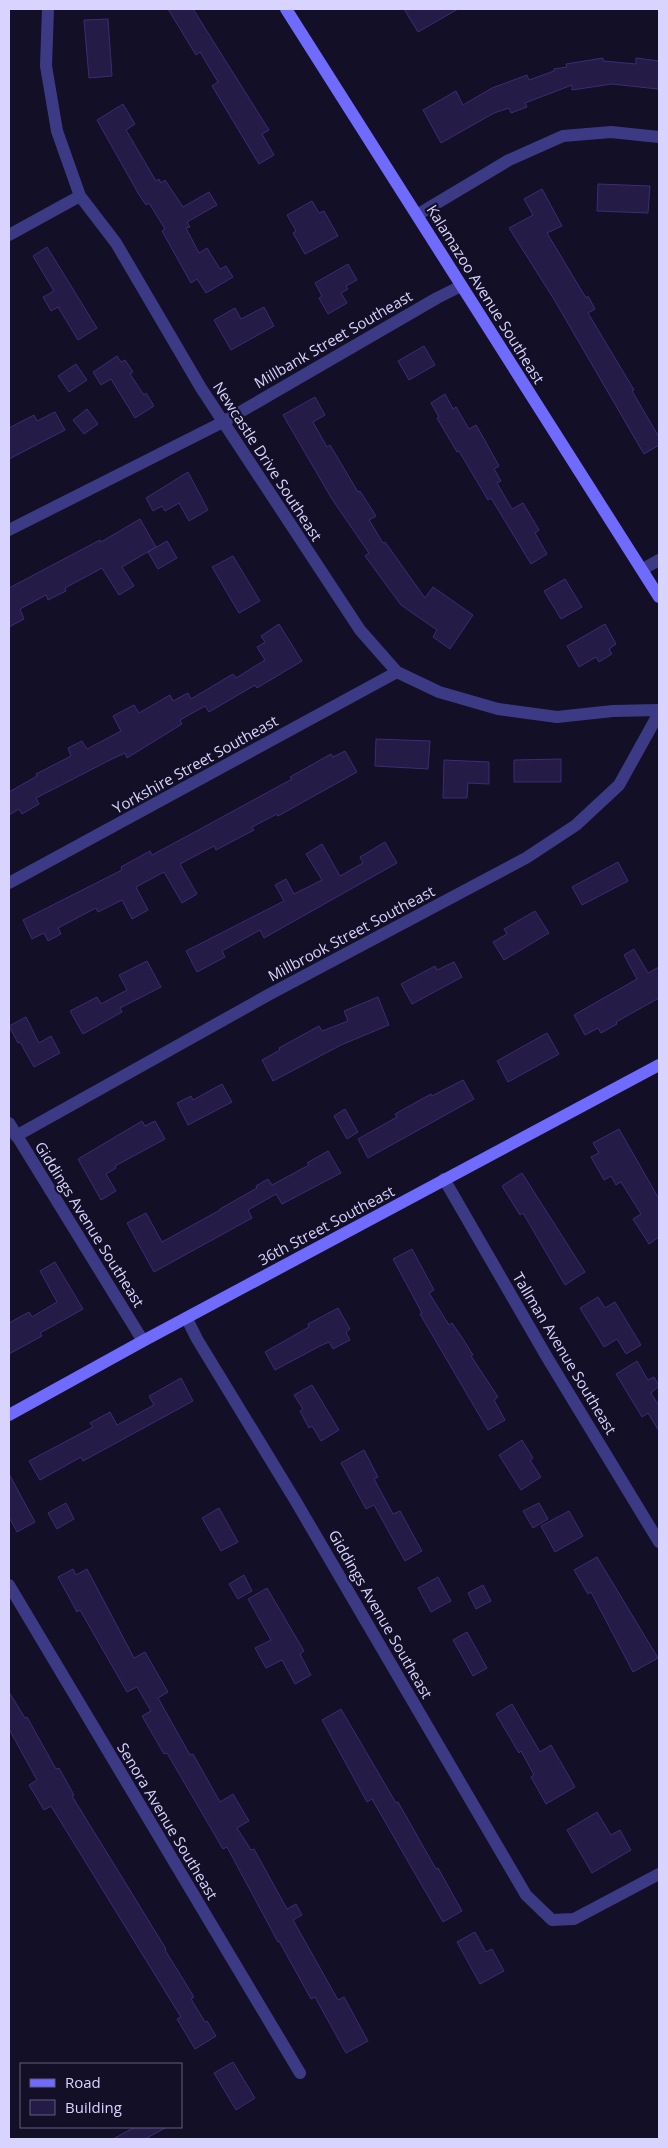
<svg xmlns="http://www.w3.org/2000/svg" width="668" height="2148" viewBox="0 0 668 2148" font-family="'Open Sans',sans-serif">
	<style>
		.building { fill: #241b47; stroke: #3b2d73 }
		.lines { fill: none; stroke-linecap: round; stroke-linejoin: round }
		.street { stroke: #3d3a85; stroke-width: 12 }
		.secondary { stroke: #6f6bff; stroke-width: 12 }
		.labels { text-anchor: middle; dominant-baseline: central; stroke-width: 4.5; stroke-linejoin: round; paint-order: stroke }
		.street-label { font-size: 15px; fill: #d9d4ff; stroke: #130f26 }
	</style>
	<rect width="100%" height="100%" fill="#130f26"/>
	<path class="building" d="M168 9H193L269 130 262 134 274 155 259 164 212 86 218 82 200 52 196 55Z
		M404 9H458L418 32Z
		M108 19 112 76 89 78 84 20Z
		M603 58V61L636 64V58L659 61 658 89 612 84 572 90V85L525 103 527 107 511 113 509 108 494 113 441 143 423 110 456 91 463 105 492 88 527 75 529 80 554 71V69L567 67 566 64Z
		M123 104 135 124 126 130 156 181 159 179 161 183 165 180 183 207 209 192 217 205 187 222 190 227 186 228 199 253 207 248 220 269 226 266 233 277 206 293 197 279 191 283 162 231 165 229 149 203 146 205 138 193 97 120Z
		M598 184 650 186 648 213 597 211Z
		M542 189 562 226 547 233 586 298 588 296 595 309 588 313 634 390 632 391 659 437V445L644 454 555 301 509 228 533 215 524 199Z
		M312 201 319 213 324 211 338 236 305 254 293 233 296 231 287 215Z
		M47 247 97 328 78 340 58 307 51 311 43 297 54 291 33 256Z
		M348 264 357 280 346 286 348 289 341 293 347 303 328 314 319 298 322 296 315 283Z
		M264 307 274 326 231 350 214 320 235 308 241 319Z
		M424 346 435 365 409 380 398 361Z
		M117 356 121 362 125 360 133 372 130 374 144 395 146 393 154 406 135 418 111 379 101 385 93 372Z
		M76 364 87 380 69 392 58 376Z
		M445 394 453 409 456 407 469 429 476 425 483 437 499 466 494 469 501 481 497 483 512 509 523 503 539 530 535 533 547 554 531 564 491 498 488 500 459 451 457 452 437 418 439 417 431 403Z
		M315 397 325 415 313 422 327 447 330 445 358 492 360 491 376 516 369 520 383 543 385 542 425 598 433 587 473 615 450 649 433 637 437 630 401 605 365 556 369 553 332 499 283 415Z
		M87 409 98 424 84 434 73 420Z
		M55 412 65 430 9 459V428L34 415 37 421Z
		M188 472 208 510 189 521 179 503 165 511 162 506 153 511 146 498Z
		M140 519 156 547 122 567 134 586 119 595 102 568 65 588 66 591 48 600 46 595 20 609 24 619 9 627V588L100 540 101 542Z
		M167 541 177 558 158 569 148 552Z
		M233 556 260 601 239 613 212 567Z
		M565 579 582 607 561 619 544 591Z
		M279 624 302 661 257 688 255 685 209 712 205 706 180 720 182 724 127 758 125 753 112 759 36 798 39 804 22 814 19 809 9 815V792L37 776 36 774 71 756 68 748 82 741 87 749 121 731 113 716 134 705 139 713 170 695 173 701 188 693 191 699 233 674 236 678 265 660 257 647 265 642 261 636Z
		M605 624 616 644 609 649 612 654 599 662 596 657 579 667 567 646Z
		M376 739 430 741 428 769 375 766Z
		M345 751 357 772 278 816 277 814 252 827 254 830 216 850 214 846 180 864 197 894 182 903 164 872 136 887 148 910 132 919 122 900 98 912 96 908 58 928 61 934 48 941 44 933 32 939 23 920 122 870 121 867 150 851 152 855 204 827 292 779 290 777 331 754 333 757Z
		M561 759V782H514V760Z
		M444 760 489 762V784L468 783 467 798H443Z
		M385 842 397 863 264 938 260 930 222 951 225 957 197 972 186 951 284 901 275 885 286 879 294 894 322 880 306 854 322 844 340 876 363 863 360 857Z
		M618 862 628 881 582 905 572 887Z
		M535 911 549 933 504 960 493 942 507 934 504 929Z
		M634 949 648 973 659 967V998L616 1022 617 1024 601 1033 598 1028 585 1035 574 1015 637 979 624 955Z
		M147 961 161 987 120 1008 122 1012 83 1034 70 1011 97 997 101 1004 127 990 119 975Z
		M454 962 462 977 412 1004 401 984 435 966 437 970Z
		M378 997 389 1025 341 1045 273 1081 262 1060 280 1050 279 1048 319 1026 322 1031 348 1021 344 1011Z
		M26 1017 39 1043 51 1036 60 1053 34 1067 20 1042 18 1043 9 1026Z
		M547 1033 559 1054 508 1082 497 1061Z
		M463 1080 474 1099 368 1158 358 1139 397 1117 395 1114 431 1094 432 1096Z
		M222 1084 232 1102 188 1125 177 1103 191 1096 193 1100Z
		M345 1109 358 1132 347 1139 334 1116Z
		M142 1121 145 1126 155 1121 165 1139 115 1166 116 1168 106 1174 116 1191 101 1200 78 1159Z
		M619 1129 659 1199V1237L649 1244 633 1219 641 1214 621 1182 616 1185 611 1176 604 1180 591 1157 599 1153 593 1143Z
		M328 1151 341 1173 282 1204 276 1194 248 1210 252 1218 154 1272 127 1223 146 1213 162 1242 220 1210V1209L257 1188 256 1186 268 1179 272 1185 309 1165 307 1163Z
		M522 1173 585 1272 565 1285 523 1213 520 1215 502 1186Z
		M412 1249 434 1290 429 1293 449 1325 452 1323 463 1339 473 1355 471 1356 498 1397 494 1400 505 1420 488 1430 420 1314 422 1313 393 1259Z
		M55 1262 83 1309 40 1333 42 1336 9 1354V1323L29 1312 32 1317 57 1302 40 1271Z
		M598 1297 605 1308 615 1302 641 1345 626 1354 617 1339 604 1347 580 1308Z
		M338 1308 350 1329 346 1332 350 1340 333 1349 329 1342 320 1346 275 1370 265 1352 309 1327 308 1324Z
		M637 1361 648 1380 654 1377 659 1386 651 1393 659 1406V1431L648 1413 642 1417 616 1374Z
		M181 1378 193 1401 83 1461 81 1457 40 1480 29 1461 93 1427 90 1423 110 1412 117 1425 154 1405 149 1396Z
		M312 1385 339 1430 321 1441 312 1426 309 1428 300 1411 303 1409 294 1395Z
		M522 1440 533 1458 530 1460 541 1477 521 1490 499 1455Z
		M364 1450 378 1477 374 1479 393 1514 400 1511 422 1551 405 1561 374 1505 366 1509 341 1463Z
		M9 1474 35 1522 17 1532 9 1517Z
		M66 1503 74 1519 57 1529 48 1513Z
		M539 1503 548 1519 533 1528 523 1511Z
		M219 1508 238 1542 221 1551 202 1518Z
		M569 1511 583 1536 555 1552 541 1526Z
		M597 1557 658 1658 633 1672 591 1592 588 1594 574 1570Z
		M73 1569 76 1575 87 1569 134 1658 145 1652 168 1692 158 1698 190 1755 193 1754 220 1802 233 1794 249 1821 237 1828 251 1850 254 1849 287 1909 296 1904 302 1915 293 1920 338 2000 344 1997 368 2041 346 2053 315 1997 311 1999 279 1941 278 1942 227 1847 223 1849 167 1753 164 1754 142 1716 151 1711 137 1687 127 1692 80 1610 77 1612 58 1577Z
		M244 1575 252 1591 238 1599 229 1584Z
		M438 1577 451 1601 431 1612 418 1588Z
		M483 1585 491 1601 476 1609 468 1593Z
		M267 1588 304 1651 300 1654 311 1675 295 1684 282 1660 266 1668 255 1648 271 1640 248 1599Z
		M467 1632 487 1668 473 1676 453 1640Z
		M9 1692 25 1718 27 1717 56 1769 59 1768 74 1795 72 1796 166 1949 165 1950 194 1997 191 1999 205 2022 207 2021 216 2036 195 2049 177 2019 181 2017 51 1806 44 1810 29 1785 37 1780 9 1729Z
		M512 1704 540 1752 551 1745 575 1787 546 1804 531 1777 534 1775 521 1751 519 1753 496 1714Z
		M341 1709 396 1803 398 1802 436 1869 438 1868 462 1911 443 1922 372 1799 367 1802 322 1720Z
		M597 1812 611 1835 620 1830 631 1850 592 1873 567 1830Z
		M475 1932 486 1952 492 1949 504 1971 480 1984 457 1942Z
		M233 2062 255 2098 236 2110 214 2073Z
		M135 2127H167L145 2139H113Z"/>
	<g class="lines">
		<path class="street" d="M48 9 46 66 57 131 80 196 116 243 201 388 360 630 397 672 439 692 498 709 557 717 613 711 659 710
			M417 215 509 160 563 136 611 132 659 137
			M9 235 80 196
			M9 530 223 422 437 298 461 286
			M643 569 659 560
			M9 883 397 672
			M9 1123 143 1341
			M16 1136 270 994 526 858 576 825 619 785 659 713
			M444 1179 548 1359 659 1542
			M187 1319 197 1339 295 1500 526 1895 552 1920 574 1919 659 1874
			M9 1585 300 2073"/>
		<path class="secondary" d="M286 9 659 597
			M9 1415 143 1341 659 1065"/>
	</g>
	<g class="labels">
		<g class="street-label">
			<text transform="translate(486 294) rotate(58)">Kalamazoo Avenue Southeast</text>
			<text transform="translate(333 339) rotate(-30)">Millbank Street Southeast</text>
			<text transform="translate(268 461) rotate(57)">Newcastle Drive Southeast</text>
			<text transform="translate(195 764) rotate(-29)">Yorkshire Street Southeast</text>
			<text transform="translate(351 933) rotate(-28)">Millbrook Street Southeast</text>
			<text transform="translate(90 1224) rotate(58)">Giddings Avenue Southeast</text>
			<text transform="translate(326 1225) rotate(-28)">36th Street Southeast</text>
			<text transform="translate(565 1353) rotate(59)">Tallman Avenue Southeast</text>
			<text transform="translate(381 1614) rotate(60)">Giddings Avenue Southeast</text>
			<text transform="translate(168 1821) rotate(59)">Senora Avenue Southeast</text>
		</g>
	</g>
	<rect width="668" height="2148" fill="none" stroke="#d9d4ff" stroke-width="20"/>
	<rect x="20" y="2063" width="162" height="65" fill="#130f26" stroke="#625e7d"/>
	<rect x="30" y="2079" width="25" height="8" fill="#6f6bff" stroke="#625e7d"/>
	<text x="65" y="2088" font-size="15" fill="#d9d4ff">Road</text>
	<rect x="30" y="2100" width="25" height="15" fill="#241b47" stroke="#625e7d"/>
	<text x="65" y="2113" font-size="15" fill="#d9d4ff">Building</text>
</svg>
